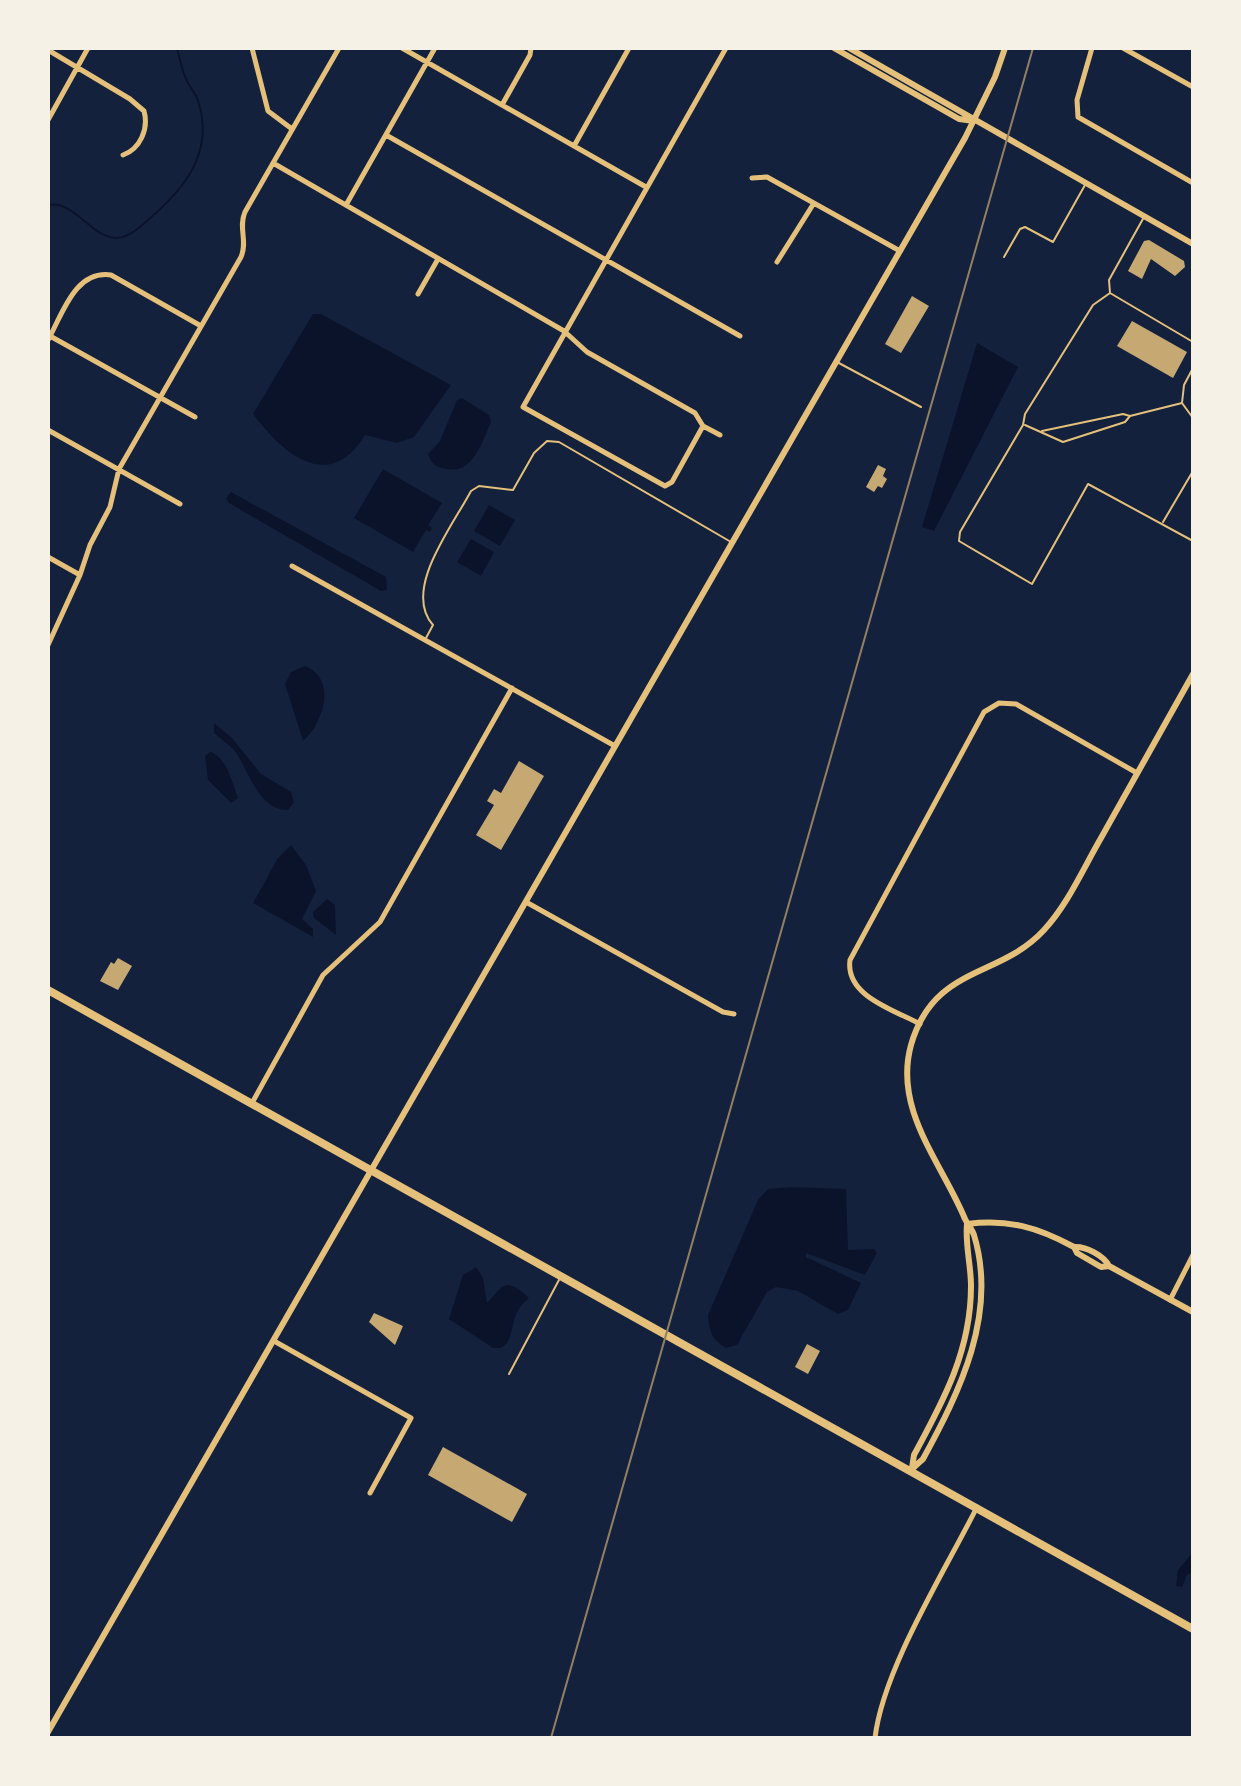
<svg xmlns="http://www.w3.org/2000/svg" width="1241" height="1786" viewBox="0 0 1241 1786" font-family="Lato,sans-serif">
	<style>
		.water { fill: #0b132b }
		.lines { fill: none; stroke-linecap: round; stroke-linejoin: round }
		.stream { stroke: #0b132b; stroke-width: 2 }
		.building { fill: #c6a872 }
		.service { stroke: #e5c07b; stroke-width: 2 }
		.minor { stroke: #e5c07b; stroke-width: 5 }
		.tertiary { stroke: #e5c07b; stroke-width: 6 }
		.primary { stroke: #e5c07b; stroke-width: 8 }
		.rail { stroke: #918062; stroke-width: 2 }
	</style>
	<rect width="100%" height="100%" fill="#14213d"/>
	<path class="water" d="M313 314H321L451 385 414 437 397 443 365 435C329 494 283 454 253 414Z
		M977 343 1018 367 934 531 922 527Z
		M462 398 489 415 491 422C482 442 473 475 446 469 436 467 431 464 428 454L440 441 457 400Z
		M383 469 442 503 428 525 432 528 430 532 426 530 413 552 354 518Z
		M231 492 386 577 387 590 381 591 229 503 226 498Z
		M489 505 515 520 500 546 474 531Z
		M471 539 494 552 481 576 457 562Z
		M305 666C338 679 323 724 303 741L285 684 291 672Z
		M214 723 232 738 261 774 291 792 294 802 288 810C258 811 249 770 234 750 228 744 220 738 214 733Z
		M210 752C227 757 232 782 238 798L231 803 208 780 205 756Z
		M291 845 306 865 316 891 302 919 313 929V937L253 903 278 858Z
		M327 899 335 905 336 935 314 918 313 912Z
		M791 1187 846 1189 848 1250 874 1249 877 1253 865 1275 806 1253V1257L861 1283 848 1310 838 1314 798 1291 776 1287 767 1292 737 1345 726 1348C712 1340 709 1331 708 1315L758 1200 768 1189Z
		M476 1267 483 1278 487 1303C503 1286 505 1275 529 1298 506 1316 518 1338 501 1348H493L449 1319 463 1275Z
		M1193 1552V1572L1187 1575 1182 1587 1176 1586 1178 1570Z"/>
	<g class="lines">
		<path class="stream" d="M48 205C75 200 91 238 117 238 132 237 148 220 158 211 190 182 212 148 199 104 197 95 192 90 188 83 182 72 180 60 177 48"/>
	</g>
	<path class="building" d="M1149 240 1184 261 1185 267 1175 276 1151 259 1142 279 1128 271 1144 241Z
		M912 296 929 306 901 353 885 344Z
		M1132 321 1187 352 1173 378 1117 346Z
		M878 465 886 469 883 476 887 479 882 488 878 486 874 492 866 487Z
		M519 761 544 776 501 850 476 835 494 805 487 801 494 789 501 793Z
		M118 958 132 966 118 990 100 981 111 962 114 964Z
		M374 1313 403 1326 395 1345 369 1322Z
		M807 1344 820 1351 808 1374 795 1367Z
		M443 1447 527 1494 512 1522 428 1475Z"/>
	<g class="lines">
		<path class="service" d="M1144 217 1109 280 1110 293 1193 342
			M1004 257 1020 229 1025 227 1053 242 1085 185
			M1110 293 1093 305 1025 414 1023 425 960 532 959 541 1032 584 1088 484 1193 541
			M837 362 921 407
			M1193 368 1184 385 1182 403 1193 418
			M1025 425 1063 442 1125 422 1130 416
			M1042 431 1123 414 1130 416 1182 403
			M1163 522 1193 471
			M426 638 433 625C402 590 452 527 471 491L479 486 513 490 534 453 547 441 559 442 731 542
			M509 1374 560 1278"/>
		<path class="minor" d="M252 48 268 111 292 129
			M402 48 646 187
			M1092 48 1077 100 1078 117 1193 183
			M1123 48 1193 87
			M48 50 130 99 144 111C149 129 140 149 123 155
			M502 105 530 55 531 48
			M48 120 88 48
			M386 135 740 336
			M574 146 629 48
			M273 163 564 331 587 352 695 413 703 426 720 435
			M752 178 767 177 900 251
			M346 205 435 48
			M777 262 814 203
			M418 294 438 259
			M50 336 195 417
			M48 340C63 313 75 270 111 275L201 326
			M703 426 672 482 665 486 523 407 726 48
			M48 430 180 504
			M48 557 80 575
			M292 566 615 746
			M48 645 80 575 90 545 110 507 119 469 241 257C248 241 238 228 245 212L339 48
			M526 902 723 1012 734 1014
			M920 1024C894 1010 845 996 850 960L984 712 999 703 1016 704 1137 773
			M252 1103 323 975 380 922 512 688
			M1170 1300 1193 1255
			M274 1341 411 1418 370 1493
			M875 1738C883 1669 945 1571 977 1507"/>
		<path class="tertiary" d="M834 48 959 119 974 121
			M849 48 1193 244
			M967 1224C1009 1219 1037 1227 1074 1247 1086 1246 1104 1256 1109 1266
			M1074 1247 1077 1253 1101 1267 1109 1266 1193 1312
			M912 1468 914 1455C944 1400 971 1350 971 1286 971 1265 965 1245 967 1224
			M912 1469 923 1459C960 1391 998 1314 974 1235 972 1229 968 1225 965 1219 942 1163 893 1110 911 1045 934 965 999 979 1044 930 1068 904 1083 869 1101 838 1132 783 1162 729 1193 674
			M48 1732 965 138 995 77 1005 48"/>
		<path class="primary" d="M48 990 1193 1629"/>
		<path class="rail" d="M551 1738 1033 48"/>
	</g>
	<rect width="1241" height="1786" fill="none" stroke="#f6f1e7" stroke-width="100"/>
</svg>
